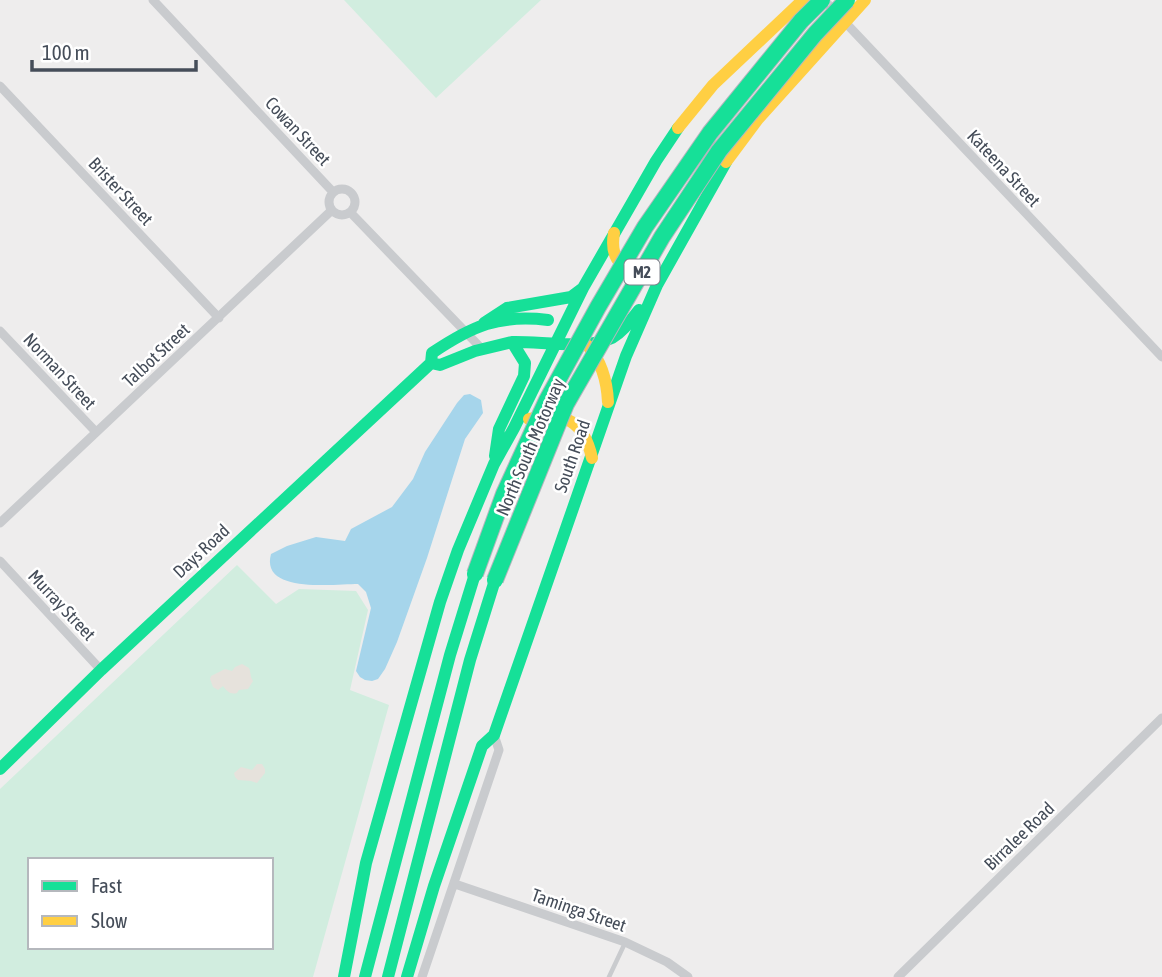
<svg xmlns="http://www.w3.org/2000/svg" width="1162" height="977" viewBox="0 0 1162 977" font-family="'Asap Condensed',sans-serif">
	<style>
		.green { fill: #d1eddf; fill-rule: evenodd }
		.sand { fill: #e6e2dc }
		.water { fill: #a6d5eb }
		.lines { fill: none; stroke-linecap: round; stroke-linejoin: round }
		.lane { stroke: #c9cbce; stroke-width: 4.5 }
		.street { stroke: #c9cbce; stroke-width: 9 }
		.fast { stroke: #16e098; stroke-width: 12 }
		.slow { stroke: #ffcf43; stroke-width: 12 }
		.fast-bridge-casing { stroke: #b2b6bd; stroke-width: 18; stroke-linecap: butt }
		.fast-bridge { stroke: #16e098; stroke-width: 16 }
		.labels { text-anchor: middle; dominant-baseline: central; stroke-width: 5; stroke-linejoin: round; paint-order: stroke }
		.shield { fill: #fff; stroke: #7d828b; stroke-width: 2 }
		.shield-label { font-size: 16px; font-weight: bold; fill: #454d59 }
		.street-label { font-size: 18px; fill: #454d59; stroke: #fff }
	</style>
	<rect width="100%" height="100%" fill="#eeeded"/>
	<path class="green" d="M344 0H541L436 98Z
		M237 565 276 604 299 589 356 591 368 610 350 690 389 705 313 977H0V789ZM30 860H271V947H30Z"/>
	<path class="sand" d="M242 664 249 668C251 672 250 677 253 681L248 689 239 690 237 693C230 695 227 691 223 686L218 690 213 687 210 679 211 676 225 669 232 671 235 667Z
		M257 764H262L265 769V773L257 783 251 781 238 780 235 777 234 773 241 767 252 770Z"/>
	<path class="water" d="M470 394 481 400 483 413 465 439 427 558 397 642 385 669 378 679 372 681 365 680 360 677 356 671 371 608 366 592 358 584C335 584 260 594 271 554L287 546 316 537 345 541 351 529 392 507 413 479 425 452 457 403 464 395Z"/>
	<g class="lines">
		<path class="lane" d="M609 977 625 943"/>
		<path class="street" d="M153 0 333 192
			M824 0 1162 357
			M0 86 219 318
			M329 202a13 13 0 1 1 26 0a13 13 0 1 1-26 0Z
			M350 212 481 348
			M0 331 96 432
			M0 523 332 210
			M0 561 101 670
			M455 884 625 942 667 962 688 977
			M422 977 499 750 494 735
			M898 977 1162 718"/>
		<path class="fast" d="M484 323 507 308 571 297 583 288
			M512 342C539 341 588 350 612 338 623 332 631 320 639 310
			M431 363 440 365 475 351 512 342 525 363 524 376 499 429 495 456
			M0 769 101 670 431 363 432 353C472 326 499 314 548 320
			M344 977 366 863 440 602 458 550 494 464 514 428 583 288 656 161 678 128
			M365 977 450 655 475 574
			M388 977 470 660 495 580
			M407 977 434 886 482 746 494 735 626 356 657 285 726 162"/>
		<path class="slow" d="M678 128 713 85 803 0
			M726 162 758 119 865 0
			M614 233C609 261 625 274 652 274
			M588 346C602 362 607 381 608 402
			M529 419C565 410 584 422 592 458"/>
		<g class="fast-bridge-casing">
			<path id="fast-bridge" d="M475 574 504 494 547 400 598 307 645 227 710 133 801 21 822 0
				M495 580 566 404 662 237 719 151 815 34 847 0"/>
		</g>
		<use href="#fast-bridge" class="fast-bridge"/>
	</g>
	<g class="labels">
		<rect class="shield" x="624.5" y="259.5" width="35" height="25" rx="5"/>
		<g class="shield-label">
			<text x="642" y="272">M2</text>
		</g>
		<g class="street-label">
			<text transform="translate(298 131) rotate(47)">Cowan Street</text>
			<text transform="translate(1004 168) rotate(47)">Kateena Street</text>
			<text transform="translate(121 191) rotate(47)">Brister Street</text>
			<text transform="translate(156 355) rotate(-43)">Talbot Street</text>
			<text transform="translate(60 371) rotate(47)">Norman Street</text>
			<text transform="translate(530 447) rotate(-67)">North South Motorway</text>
			<text transform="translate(572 456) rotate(-71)">South Road</text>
			<text transform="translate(201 551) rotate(-43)">Days Road</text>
			<text transform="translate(62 605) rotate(47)">Murray Street</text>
			<text transform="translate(1019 836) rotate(-44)">Birralee Road</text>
			<text transform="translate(579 910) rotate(19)">Taminga Street</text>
		</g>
	</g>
	<rect x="28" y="858" width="245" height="91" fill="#ffffff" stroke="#b5b8bd" stroke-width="2"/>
	<rect x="42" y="881" width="35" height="10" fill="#16e098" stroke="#b5b8bd" stroke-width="2"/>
	<text x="91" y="893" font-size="21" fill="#454d59">Fast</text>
	<rect x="42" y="916" width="35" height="10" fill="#ffcf43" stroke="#b5b8bd" stroke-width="2"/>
	<text x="91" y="928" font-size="21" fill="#454d59">Slow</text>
	<path d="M32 60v10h164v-10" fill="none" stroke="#454d59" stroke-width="3.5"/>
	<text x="42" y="60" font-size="21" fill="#454d59" stroke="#ffffff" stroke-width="5" paint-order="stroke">100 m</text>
</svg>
